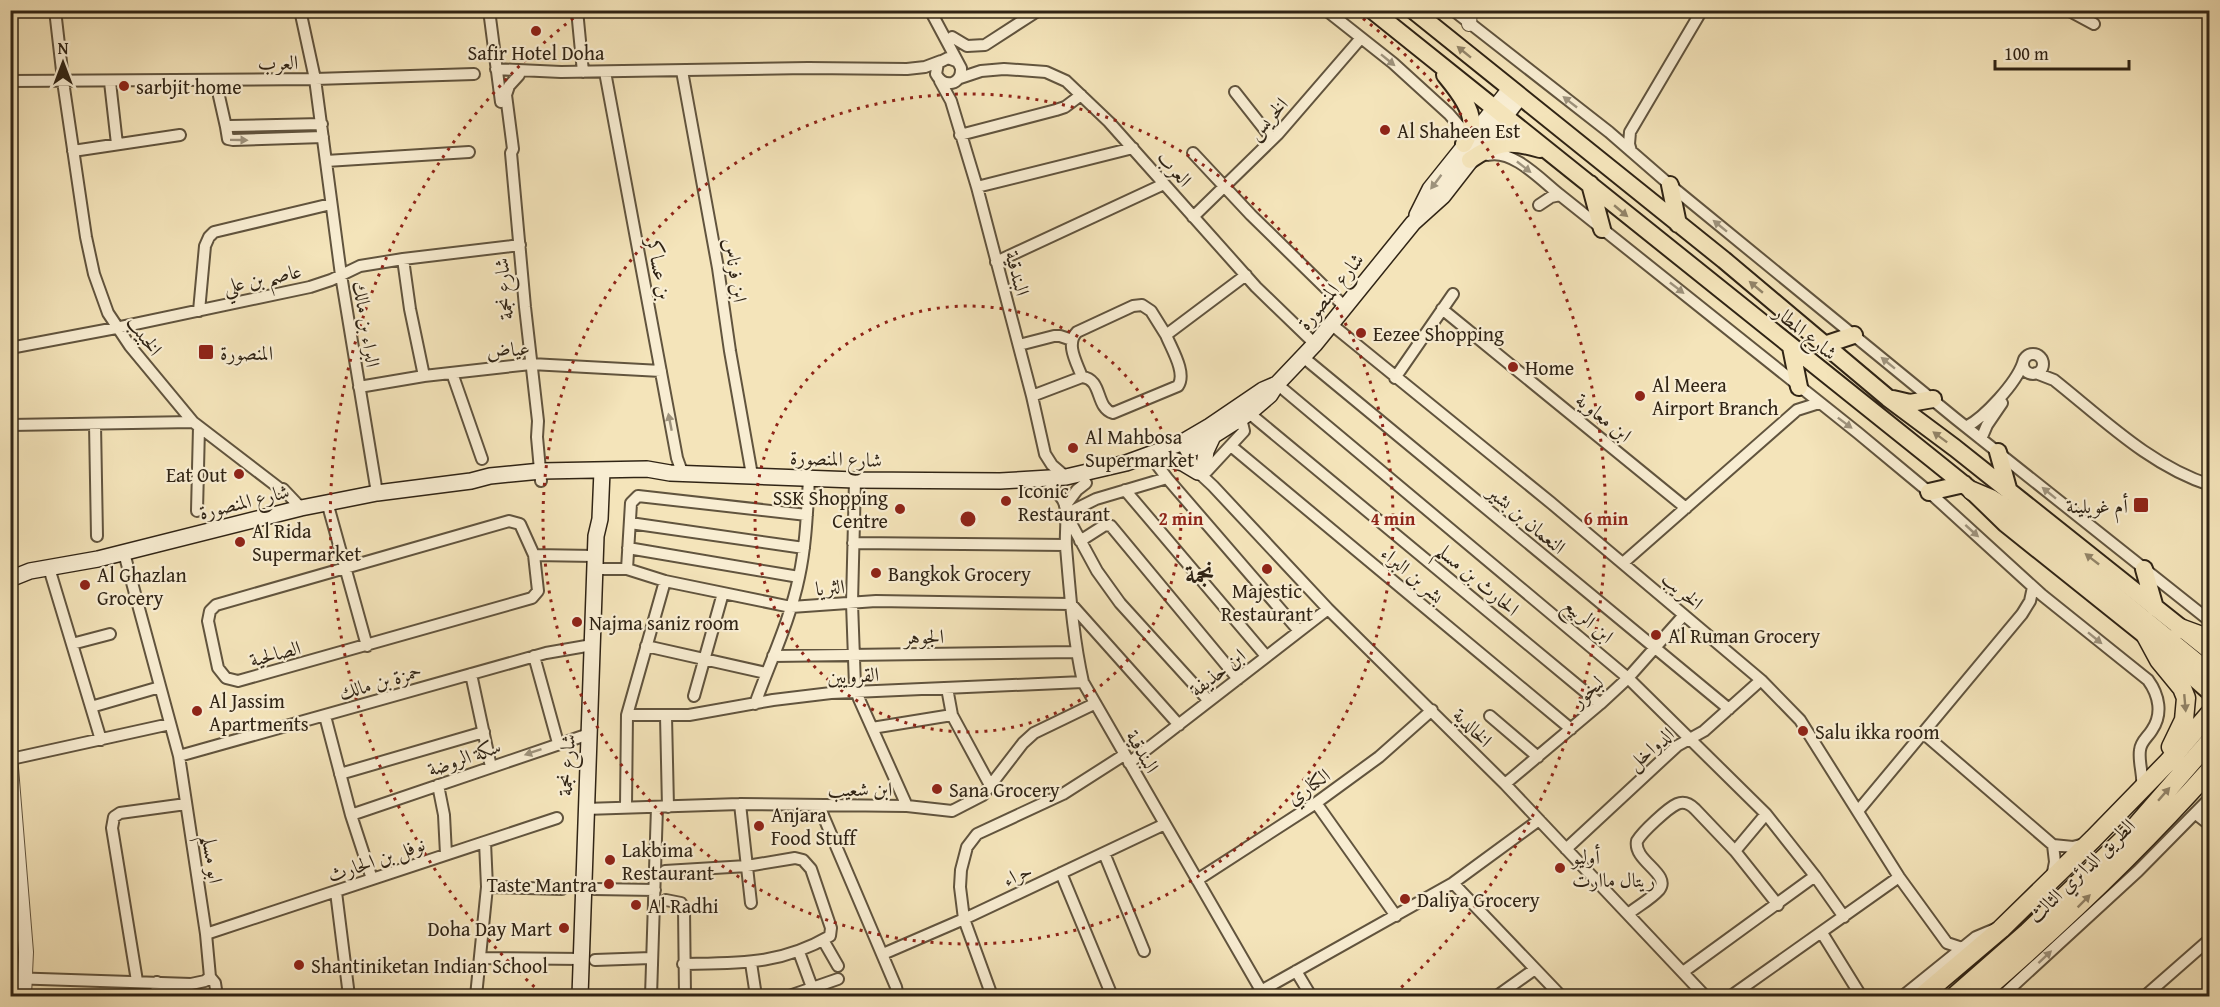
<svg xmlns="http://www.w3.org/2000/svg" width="2220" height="1007" viewBox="0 0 2220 1007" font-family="'Gentium Book Plus',Amiri,serif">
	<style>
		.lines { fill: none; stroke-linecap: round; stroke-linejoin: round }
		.minor-casing { stroke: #61543e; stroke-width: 14 }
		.tertiary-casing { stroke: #61543e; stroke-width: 16 }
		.secondary-casing { stroke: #302415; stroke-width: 18 }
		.primary-casing { stroke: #302415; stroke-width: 20 }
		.trunk-casing { stroke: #302415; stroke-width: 21 }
		.minor { stroke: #f8edd2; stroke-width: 10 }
		.tertiary { stroke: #f8edd2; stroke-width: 14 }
		.secondary { stroke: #f8edd2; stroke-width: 15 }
		.primary { stroke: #f4e4ba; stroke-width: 16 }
		.trunk { stroke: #f4e4ba; stroke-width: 18 }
		.oneway { fill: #928468 }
		.oneway2 { fill: #9e937d }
		.ring { fill: none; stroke: #8f2418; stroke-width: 3; stroke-dasharray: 3 6 }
		.poi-dot { fill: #8f2418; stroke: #f8edd2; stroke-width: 2 }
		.labels { text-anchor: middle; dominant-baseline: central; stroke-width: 4.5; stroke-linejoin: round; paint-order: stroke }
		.poi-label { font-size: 20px; fill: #302415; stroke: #f8edd2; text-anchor: start }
		.street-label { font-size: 20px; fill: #302415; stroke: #f8edd2 }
		.district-label { font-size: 26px; font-weight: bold; fill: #302415; stroke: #f8edd2 }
		.centre { fill: #8f2418; stroke: #f8edd2; stroke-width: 3 }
		.ring-label { font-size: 18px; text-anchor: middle; font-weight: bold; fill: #8f2418; stroke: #f8edd2; stroke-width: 4.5; stroke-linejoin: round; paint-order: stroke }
	</style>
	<rect width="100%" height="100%" fill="#f4e4ba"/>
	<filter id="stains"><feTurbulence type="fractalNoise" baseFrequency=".00333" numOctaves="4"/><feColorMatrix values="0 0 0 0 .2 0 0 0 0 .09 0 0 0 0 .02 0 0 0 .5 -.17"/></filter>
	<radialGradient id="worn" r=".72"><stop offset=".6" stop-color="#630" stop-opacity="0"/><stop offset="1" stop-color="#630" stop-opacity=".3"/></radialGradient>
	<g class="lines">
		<g class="minor-casing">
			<path id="minor" d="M55 10 64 88 86 237 94 274 108 313 130 346 193 422 279 488 283 489 301 508
				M300 10 315 79 341 275 377 493
				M489 10 501 102
				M577 10 583 72
				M930 10 961 68C962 85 944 89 936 74L938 63 948 58 956 61
				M1326 10 1393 63 1449 114 1461 128 1464 143
				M1453 10 1609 132 1670 185 1956 419 2210 621
				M2068 10 2094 24
				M952 37 967 46 985 45 1039 10
				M496 69 561 72 808 68 907 69 925 67 941 61
				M682 71 718 268 730 351 752 475
				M605 72 677 458 682 472
				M519 75 509 86 506 95 513 149 511 153 525 307 538 421 537 437 541 481
				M960 78 981 71 1004 69 1046 72 1066 81 1109 122 1256 287 1315 344
				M10 81 315 79 474 74
				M940 81 951 101 977 187 1032 396 1045 454 1052 465 1066 477
				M110 82 117 144
				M1235 92 1272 139
				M219 96 226 127
				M322 124 230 126 226 127 228 139 233 140 323 137
				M960 135 1056 110 1065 107 1081 95
				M73 151 180 135
				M1631 151 1629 144 1630 132 1702 10
				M1193 153 1251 215 1345 307
				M1488 155C1513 149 1541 180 1560 195L1858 433 1929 492 2042 595 2148 680C2159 695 2163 714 2152 730 2148 737 2141 741 2140 750 2138 763 2144 775 2142 789
				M326 161 469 152
				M977 187 1133 148
				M1539 205 1551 197 1560 195
				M1193 217 1278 134 1361 38
				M403 259 410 309 424 376
				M996 262 1164 184
				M1442 309 1686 508
				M199 311 205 246 209 237 214 232 331 204
				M1331 324 1550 502 1761 680 1800 720 1899 877 1947 943 1962 948
				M1019 345 1054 336H1060L1072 340
				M10 348 116 328 310 287 331 280 360 266 403 259 520 245
				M2023 364a10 10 0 1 1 20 0a10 10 0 1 1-20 0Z
				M1303 357 1729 709
				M452 373 482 459
				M2036 373 2054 380C2102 418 2150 466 2210 485
				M1082 377C1077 363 1065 344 1077 332L1133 306 1142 305 1151 311 1166 335
				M1395 378 1453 294
				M1277 384 1628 678 1766 814 1815 876 1844 917
				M359 387 424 376 531 364 661 371
				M1032 396 1082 377C1103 379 1095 408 1113 413L1178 386C1187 373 1171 348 1166 335L1246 275
				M1249 413 1600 704
				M95 424 97 536
				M10 425 193 422
				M1966 427C1985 417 2016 383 2023 363
				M1981 439 1987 425 2002 403
				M1181 443 1198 472 1213 486 1328 609 1505 784 1705 996
				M1231 446 1571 729
				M1155 462 1167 478 1299 631
				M1207 471 1244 431 1241 418
				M1167 478 1096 499 1066 514 1097 571 1120 603 1209 701
				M855 480 852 603 855 686 859 699 907 806
				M1051 487C1057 492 1063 497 1065 505 1068 516 1065 535 1066 547 1070 593 1073 638 1083 682L1262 992
				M1125 490 1266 656
				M327 502 367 646
				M1065 506 1077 490 1086 483
				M197 511 199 427
				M509 521 520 524 534 555 538 591 532 598 238 681 226 678 218 668 208 621 210 611 216 605Z
				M630 523 804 548
				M1080 541 1105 525 1111 526 1238 679
				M853 543 1066 545
				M628 548 799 577
				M534 555 595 556
				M1623 563 1797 410 1819 403
				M49 568 101 740
				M595 569H627L665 581 791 607 876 601 1071 604 1179 725
				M627 569 631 503 638 496 807 515
				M72 644 110 634
				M646 646 766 673
				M534 656 558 743
				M773 656 1076 652
				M471 674 491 767
				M947 688 952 715 991 787
				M694 696 723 593
				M755 704C770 662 790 621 799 577 806 545 807 512 809 479
				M91 707 160 687
				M627 715H689L773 700 831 693 1083 682
				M325 716 351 815 372 879
				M666 716 668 807
				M1490 716 1538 757
				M872 728 952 715
				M1923 733 2053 845 2073 847 2084 844
				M179 756 546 653 592 645
				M11 759 170 724
				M1129 763 1328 609
				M340 774 484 732
				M1505 784 1600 704 1628 678 1684 615
				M438 785 444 815 446 854
				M1316 803 1396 916
				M740 804 751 903
				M626 806 627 715 665 581
				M819 806 896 987 898 996
				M585 809 740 804 907 806 952 811 983 795 1023 743 1034 733 1094 704
				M1858 811 2022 614 2030 601 2033 587
				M2196 814 2210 825
				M351 815 589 734
				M1566 849 1677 746 1704 731 1761 680
				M1735 851 1766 814
				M1104 853 1144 951
				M665 871 747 866 795 858 803 860 811 869 831 928 830 936C780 965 739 963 683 964
				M1061 873 1112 996
				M2052 877 2055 862 2053 845
				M1197 880 1316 803 1379 757 1432 710
				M1453 883 1561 996
				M487 887 562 889
				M594 889 655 890
				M336 892 349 996
				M666 900 681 903 684 908 685 996
				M1628 914C1638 906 1651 899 1659 890 1672 874 1633 861 1637 841 1642 832 1668 808 1677 804 1684 801 1690 804 1695 809L1735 851 1778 905
				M1822 933 1861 996
				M206 934 557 818
				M823 940 838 966
				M799 952 813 990
				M883 954 964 919 1165 824
				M481 958 582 959
				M595 960 651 958
				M751 963 756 996
				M1296 971 1311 996
				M1683 972 1815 876
				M210 977 215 983 217 996
				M10 978 191 984 205 981 210 977 206 934 179 756 124 553
				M137 981 112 828 114 817 120 813 186 804
				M156 996 157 982
				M476 996 487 887 485 842
				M651 996 657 807
				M789 996 838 979
				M992 996 964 919 960 887 961 870 967 847 977 834 1063 794 1124 755
				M1252 996 1453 883 1539 820
				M1497 996 1535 969
				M1731 996 1899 877
				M1903 996 1976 937 1995 929
				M2002 996 2138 871 2210 798
				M2145 996 2210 939"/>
		</g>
		<g class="tertiary-casing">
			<path id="tertiary" d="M1469 24 1470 10
				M10 756 26 952 24 996"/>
		</g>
		<g class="secondary-casing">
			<path id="secondary" d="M1417 215 1430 189 1510 89
				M1194 448 1249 413 1270 395 1277 384 1315 344 1413 223 1443 196 1520 97
				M1166 458 1183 463 1198 472
				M1204 466 1206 451 1213 436
				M10 579 30 571 98 559 301 508 377 493 471 481 490 476 541 471 647 469 670 473 855 480 1000 481 1066 477 1126 463 1181 443 1210 426 1263 390 1277 384
				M580 996 596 536 600 519 602 471"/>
		</g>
		<g class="primary-casing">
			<path id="primary" d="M1372 10 1931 458 1972 491 2006 524 2146 636 2210 692
				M1413 10 1724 260 1888 398 1955 448 2210 651
				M1445 75C1454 86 1474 109 1471 126 1470 132 1467 138 1464 144
				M1470 160C1496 142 1510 140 1540 149
				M1590 184 1602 229
				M1670 185 1678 224
				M1824 345 1854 335
				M1791 347 1799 387
				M1893 399 1910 403 1933 399
				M1998 452 2009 492
				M1929 492 1964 484
				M2144 569 2155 608"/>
		</g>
		<g class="trunk-casing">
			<path id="trunk" d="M1972 491 1991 499 2016 515 2210 674
				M2180 628 2210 639
				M2146 636 2159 660 2182 688 2186 698 2184 720 2171 747
				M1922 996 2001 929 2093 839 2168 762 2210 713
				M1955 996 2028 932 2130 833 2210 741
				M1978 996C2060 925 2138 851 2210 770"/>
		</g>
		<use href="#minor" class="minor"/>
		<use href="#tertiary" class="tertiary"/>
		<use href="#secondary" class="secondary"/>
		<use href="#primary" class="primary"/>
		<use href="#trunk" class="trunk"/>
	</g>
	<defs><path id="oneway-solid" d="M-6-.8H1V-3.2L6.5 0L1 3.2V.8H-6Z" transform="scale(1.5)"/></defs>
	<g class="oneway">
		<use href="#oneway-solid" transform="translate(1464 52) rotate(-141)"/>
		<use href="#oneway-solid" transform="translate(1621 211) rotate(40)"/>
		<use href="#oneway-solid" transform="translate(1756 287) rotate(-140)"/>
		<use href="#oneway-solid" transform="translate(1940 437) rotate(-143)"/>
		<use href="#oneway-solid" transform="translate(2092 559) rotate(-142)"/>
		<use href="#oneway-solid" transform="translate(2185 703) rotate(85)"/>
		<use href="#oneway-solid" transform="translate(2164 794) rotate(-49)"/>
		<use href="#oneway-solid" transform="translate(2084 901) rotate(-45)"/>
	</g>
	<g class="oneway2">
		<use href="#oneway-solid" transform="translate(1388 60) rotate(39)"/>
		<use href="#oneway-solid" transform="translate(1570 102) rotate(-142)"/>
		<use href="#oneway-solid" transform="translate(239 140) rotate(1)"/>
		<use href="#oneway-solid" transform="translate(1524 167) rotate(38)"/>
		<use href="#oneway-solid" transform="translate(1436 182) rotate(127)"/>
		<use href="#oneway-solid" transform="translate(1720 226) rotate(-141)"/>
		<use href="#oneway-solid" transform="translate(1677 288) rotate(38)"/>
		<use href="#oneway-solid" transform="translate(1888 363) rotate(-141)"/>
		<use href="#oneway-solid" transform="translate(670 422) rotate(-101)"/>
		<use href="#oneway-solid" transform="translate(1845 423) rotate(37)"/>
		<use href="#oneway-solid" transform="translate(2049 493) rotate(-141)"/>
		<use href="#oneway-solid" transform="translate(1972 531) rotate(42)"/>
		<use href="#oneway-solid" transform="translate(2095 638) rotate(39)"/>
		<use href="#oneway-solid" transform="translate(533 752) rotate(161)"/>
		<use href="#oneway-solid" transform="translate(2045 957) rotate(-43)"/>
	</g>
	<g class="ring">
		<circle cx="968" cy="519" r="213"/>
		<circle cx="968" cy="519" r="425"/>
		<path d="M541 993A638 638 0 0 1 580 13M1356 13A638 638 0 0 1 1395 993"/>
	</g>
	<g class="poi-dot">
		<circle cx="536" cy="31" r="6"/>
		<circle cx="124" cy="86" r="6"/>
		<circle cx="1385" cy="130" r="6"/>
		<circle cx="1361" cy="333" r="6"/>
		<rect x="198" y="344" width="16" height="16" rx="3"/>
		<circle cx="1513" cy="367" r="6"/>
		<circle cx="1640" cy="396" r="6"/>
		<circle cx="1073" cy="448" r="6"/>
		<circle cx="239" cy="474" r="6"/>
		<circle cx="1006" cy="501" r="6"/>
		<rect x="2133" y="497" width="16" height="16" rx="3"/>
		<circle cx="900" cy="509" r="6"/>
		<circle cx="240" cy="542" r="6"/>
		<circle cx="1267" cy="569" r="6"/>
		<circle cx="876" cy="573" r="6"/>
		<circle cx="85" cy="585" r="6"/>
		<circle cx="577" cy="622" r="6"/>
		<circle cx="1656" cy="635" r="6"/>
		<circle cx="197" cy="711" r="6"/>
		<circle cx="1803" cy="731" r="6"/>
		<circle cx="937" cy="789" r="6"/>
		<circle cx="759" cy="826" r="6"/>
		<circle cx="610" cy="860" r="6"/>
		<circle cx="1560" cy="868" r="6"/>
		<circle cx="609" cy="884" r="6"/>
		<circle cx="1405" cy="899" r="6"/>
		<circle cx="636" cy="905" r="6"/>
		<circle cx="564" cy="928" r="6"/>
		<circle cx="299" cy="965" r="6"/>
	</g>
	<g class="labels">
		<g class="poi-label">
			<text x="536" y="52" text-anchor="middle">Safir Hotel Doha</text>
			<text x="136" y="86">sarbjit home</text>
			<text x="1397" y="130">Al Shaheen Est</text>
			<text x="1373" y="333">Eezee Shopping</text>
			<text x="220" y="352">المنصورة</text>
			<text x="1525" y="367">Home</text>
			<text x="1652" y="384">Al Meera<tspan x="1652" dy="23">Airport Branch</tspan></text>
			<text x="1085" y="436">Al Mahbosa<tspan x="1085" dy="23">Supermarket</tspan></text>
			<text x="227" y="474" text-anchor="end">Eat Out</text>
			<text x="1018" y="490">Iconic<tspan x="1018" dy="23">Restaurant</tspan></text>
			<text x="888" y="497" text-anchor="end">SSK Shopping<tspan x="888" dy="23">Centre</tspan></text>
			<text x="2128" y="505" text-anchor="end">أم غويلينة</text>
			<text x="252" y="530">Al Rida<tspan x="252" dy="23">Supermarket</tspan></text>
			<text x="888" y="573">Bangkok Grocery</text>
			<text x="97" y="574">Al Ghazlan<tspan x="97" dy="23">Grocery</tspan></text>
			<text x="1267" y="590" text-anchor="middle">Majestic<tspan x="1267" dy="23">Restaurant</tspan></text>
			<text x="589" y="622">Najma saniz room</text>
			<text x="1668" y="635">Al Ruman Grocery</text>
			<text x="209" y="700">Al Jassim<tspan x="209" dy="23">Apartments</tspan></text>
			<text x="1815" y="731">Salu ikka room</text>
			<text x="949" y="789">Sana Grocery</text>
			<text x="771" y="814">Anjara<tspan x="771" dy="23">Food Stuff</tspan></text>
			<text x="622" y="849">Lakbima<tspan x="622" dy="23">Restaurant</tspan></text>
			<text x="1572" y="856">أوليو<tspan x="1572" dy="23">ريتال ماارت</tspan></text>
			<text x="597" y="884" text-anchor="end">Taste Mantra</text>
			<text x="1417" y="899">Daliya Grocery</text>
			<text x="648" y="905">Al Radhi</text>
			<text x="552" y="928" text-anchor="end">Doha Day Mart</text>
			<text x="311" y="965">Shantiniketan Indian School</text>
		</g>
		<g class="street-label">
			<text transform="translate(278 62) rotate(-1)">العرب</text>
			<text transform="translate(1267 118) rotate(-47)">الخريس</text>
			<text transform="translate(1175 168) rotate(49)">العرب</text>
			<text transform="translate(660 269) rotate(79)">بن عساكر</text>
			<text transform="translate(736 270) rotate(81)">ابن فرناس</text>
			<text transform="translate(1018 273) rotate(75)">البندقية</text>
			<text transform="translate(262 278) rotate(-12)">عاصم بن علي</text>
			<text transform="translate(503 289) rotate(-95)">شارع نجمة</text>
			<text transform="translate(1330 291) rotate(-51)">شارع المنصورة</text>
			<text transform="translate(367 324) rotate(81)">البراء بن مالك</text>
			<text transform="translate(1806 332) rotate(39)">شارع المطار</text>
			<text transform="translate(145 335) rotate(53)">الخبيب</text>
			<text transform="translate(508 349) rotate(-5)">عياض</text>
			<text transform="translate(1604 417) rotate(39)">ابن معاوية</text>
			<text transform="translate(836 458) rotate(2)">شارع المنصورة</text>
			<text transform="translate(244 501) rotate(-14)">شارع المنصورة</text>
			<text transform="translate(1527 519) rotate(40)">النعمان بن بشير</text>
			<text transform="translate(1413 574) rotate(40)">بشر بن البراء</text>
			<text transform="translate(1478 579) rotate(40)">الحارث بن مسلم</text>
			<text transform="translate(830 587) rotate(-5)">الثريا</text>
			<text transform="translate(1683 590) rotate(41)">الخريب</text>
			<text transform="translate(1589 620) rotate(40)">ابن الربيع</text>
			<text transform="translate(924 636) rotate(-1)">الجوهر</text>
			<text transform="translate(275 653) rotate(-15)">الصالحية</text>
			<text transform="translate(1217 672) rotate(-38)">ابن حذيفة</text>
			<text transform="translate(853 675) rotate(-3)">القرويين</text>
			<text transform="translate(380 681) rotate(-16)">حمزة بن مالك</text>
			<text transform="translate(1587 691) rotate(-42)">لبخور</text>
			<text transform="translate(1473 727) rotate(45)">الخالدية</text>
			<text transform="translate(1650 748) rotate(-40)">الدواخل</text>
			<text transform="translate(1143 751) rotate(60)">البندقية</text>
			<text transform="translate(464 757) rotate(-19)">سكة الروضة</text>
			<text transform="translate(566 765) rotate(-87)">شارع نجمة</text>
			<text transform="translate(1308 786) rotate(-35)">الكناري</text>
			<text x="860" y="788">ابن شعيب</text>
			<text transform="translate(213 859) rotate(81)">ابو مسلم</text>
			<text transform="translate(376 859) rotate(-19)">نوفل بن الحارث</text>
			<text transform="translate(2081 870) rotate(-44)">الطريق الدائري الثالث</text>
			<text transform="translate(1017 874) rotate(-25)">حراء</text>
		</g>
		<g class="district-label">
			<text x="1200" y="573">نجمة</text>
		</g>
	</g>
	<circle cx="968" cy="519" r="9" class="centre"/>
	<g class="ring-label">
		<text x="1181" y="525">2 min</text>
		<text x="1393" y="525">4 min</text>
		<text x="1606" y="525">6 min</text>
	</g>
	<rect width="2220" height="1007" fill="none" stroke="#f4e4ba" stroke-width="36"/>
	<rect x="12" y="12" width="2196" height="983" fill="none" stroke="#302415" stroke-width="3"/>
	<rect x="18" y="18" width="2184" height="971" fill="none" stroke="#302415" stroke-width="1.5"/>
	<g transform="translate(63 63)" stroke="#f8edd2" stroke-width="4.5" paint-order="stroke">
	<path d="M0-4.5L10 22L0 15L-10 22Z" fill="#302415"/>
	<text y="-9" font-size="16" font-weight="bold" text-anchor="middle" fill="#302415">N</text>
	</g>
	<path d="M1995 60v9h134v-9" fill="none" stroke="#302415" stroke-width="3"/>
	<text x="2004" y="60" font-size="18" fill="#302415" stroke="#f8edd2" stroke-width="4.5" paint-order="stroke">100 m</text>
	<rect width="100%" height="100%" filter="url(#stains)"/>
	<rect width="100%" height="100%" fill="url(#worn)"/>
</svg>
